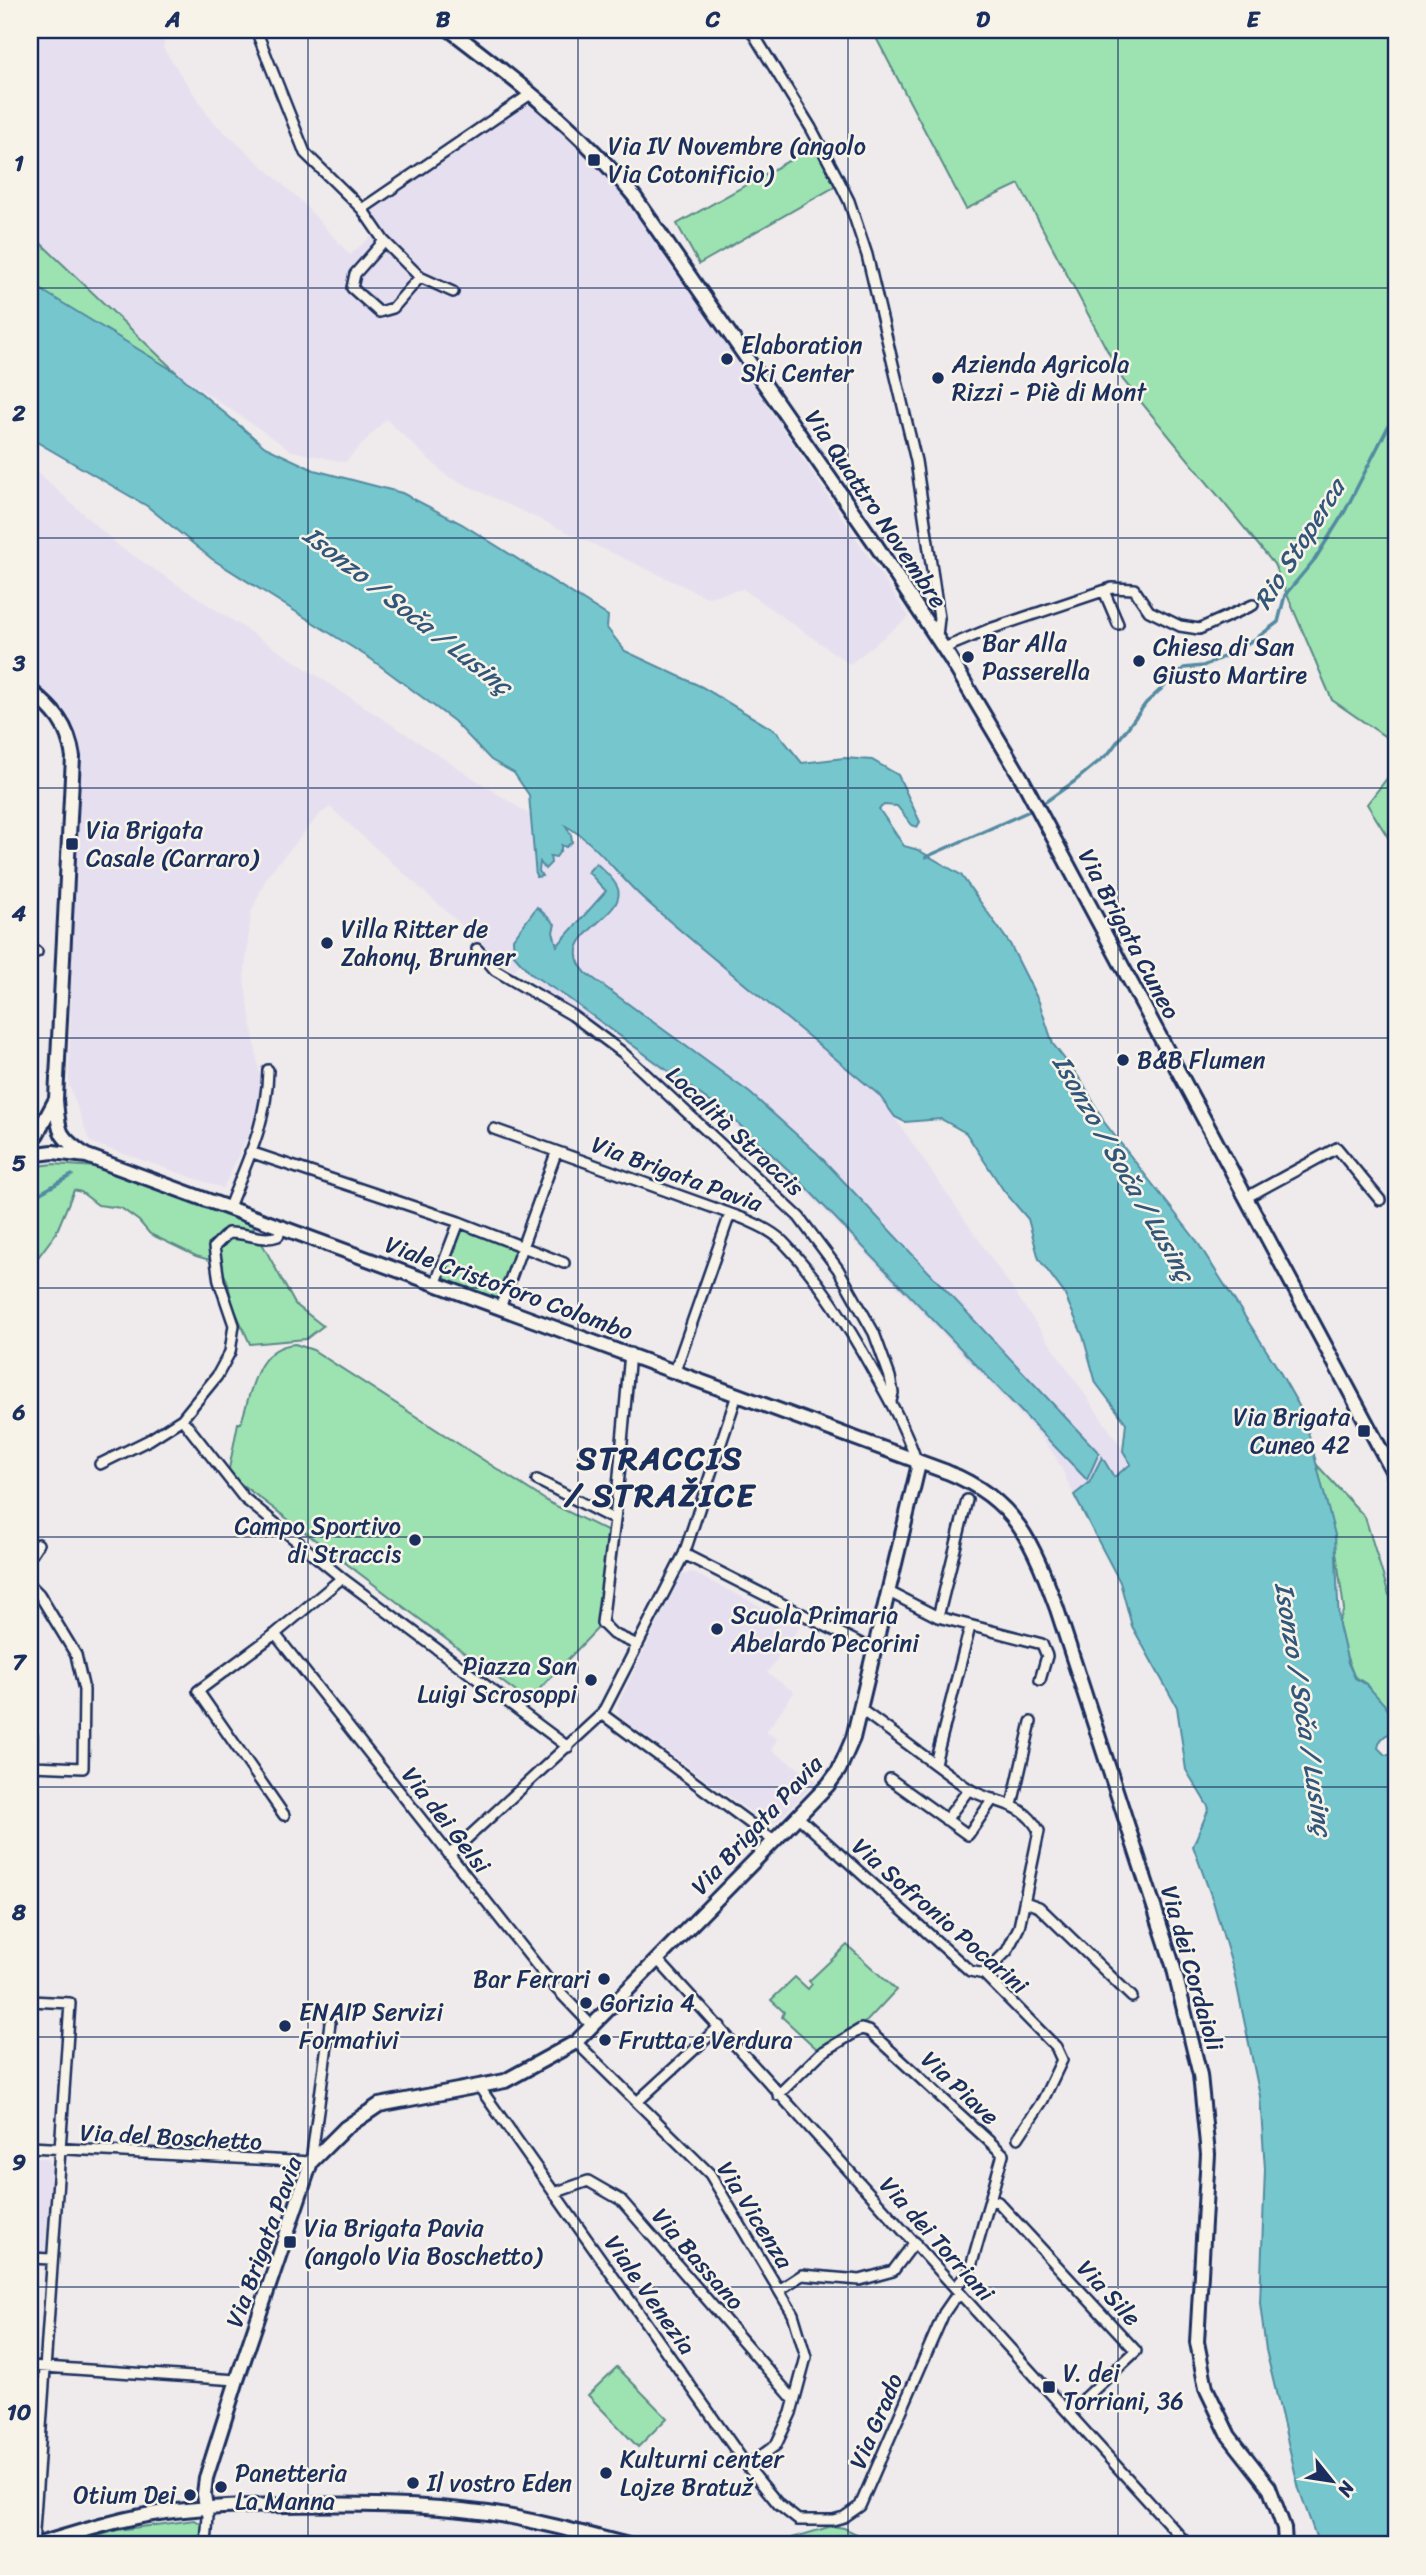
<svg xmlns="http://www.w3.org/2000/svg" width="1426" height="2575" viewBox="0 0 1426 2575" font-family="Sriracha,sans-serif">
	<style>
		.built { fill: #e6dfef }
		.green { fill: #9ce3b1; stroke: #5c8988; stroke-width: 2 }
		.water { fill: #76c7cd; stroke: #528aa1; stroke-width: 2 }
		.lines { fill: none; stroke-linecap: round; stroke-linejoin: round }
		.stream { stroke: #528aa1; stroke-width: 3.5 }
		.street-casing { stroke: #1b2f5e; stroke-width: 14 }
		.secondary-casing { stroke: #1b2f5e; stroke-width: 18 }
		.street { stroke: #f7f3e8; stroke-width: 9 }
		.secondary { stroke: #f7f3e8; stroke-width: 12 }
		.grid { fill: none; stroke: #1b2f5e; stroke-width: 2; stroke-opacity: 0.55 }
		.poi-dot { fill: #1b2f5e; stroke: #f7f3e8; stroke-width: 2.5 }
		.labels { text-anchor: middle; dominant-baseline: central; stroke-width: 5; stroke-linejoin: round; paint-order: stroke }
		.poi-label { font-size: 24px; fill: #1b2f5e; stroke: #f7f3e8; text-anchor: start }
		.street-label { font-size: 24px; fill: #1b2f5e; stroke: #f7f3e8 }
		.water-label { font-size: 26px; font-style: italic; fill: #32557a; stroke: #f7f3e8 }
		.district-label { font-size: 32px; font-weight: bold; letter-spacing: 2px; fill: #1b2f5e; stroke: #f7f3e8 }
		.neatline { fill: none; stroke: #1b2f5e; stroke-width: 2.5 }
		.grid-label { font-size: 23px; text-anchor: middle; font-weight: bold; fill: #1b2f5e }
	</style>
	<rect width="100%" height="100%" fill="#efeaeb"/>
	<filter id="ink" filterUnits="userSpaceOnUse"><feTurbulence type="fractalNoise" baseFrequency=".0143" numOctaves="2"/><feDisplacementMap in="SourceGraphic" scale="14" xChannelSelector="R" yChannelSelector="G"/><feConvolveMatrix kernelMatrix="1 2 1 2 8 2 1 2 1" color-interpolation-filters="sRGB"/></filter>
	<g filter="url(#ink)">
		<path class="built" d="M30 30H167L163 48 211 120 299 199 350 255 374 234 361 214 529 97 628 198 909 617 850 664 743 589 707 597 447 476 386 419 345 462 292 451 177 373 30 233Z
			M30 466 120 547 571 842 582 836 607 858 642 897 879 1095 1132 1463 1114 1477 1101 1458 1089 1483 1074 1495 1056 1457 1040 1436 804 1189 734 1124 621 1039 546 993 520 964 513 971 330 807 320 814 267 876 251 912 244 980 264 1101 223 1188 90 1142 69 1085 76 756 30 680Z
			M692 1572 800 1626 767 1673 794 1692 766 1732 777 1739 771 1750 817 1781 776 1822H765L619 1717 618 1704 681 1576Z
			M30 2157 47 2159 52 2165 45 2251 42 2254 30 2253Z"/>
		<path class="green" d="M872 30H1396V744L1332 700 1274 564 1123 380 1019 184 966 209Z
			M815 146 836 186 699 264 677 224Z
			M30 233 177 373 30 284Z
			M1396 767V850L1367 804Z
			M53 1164 97 1167 252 1225 295 1304 323 1326 306 1339 250 1344 233 1306 227 1280 217 1262 196 1256 150 1234 139 1221 121 1208 98 1205 81 1192 74 1190 56 1233 30 1268V1167Z
			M459 1222 522 1247 500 1308 435 1285Z
			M295 1344 313 1350 550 1503 611 1533 597 1629 528 1701 228 1474 238 1423H241C252 1391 255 1347 295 1344Z
			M1316 1464 1365 1517 1389 1595 1396 1600V1721L1366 1684 1354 1676 1346 1655 1338 1624 1344 1609 1333 1530Z
			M847 1945 896 1990 867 2021 818 2050 782 2017 784 2012 771 2000 795 1977 808 1989 812 1984 809 1981Z
			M617 2367 667 2418 638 2447 588 2395Z
			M195 2520 204 2526V2545H72L117 2530Z
			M832 2526 844 2528 879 2545H788L792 2538Z"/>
		<path class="water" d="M30 283 177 373 265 447 314 470 402 493 462 524 608 616 607 628 625 651 702 687 777 732 802 763 844 758 872 760 898 775 920 822 917 827 912 825 897 806 884 805 879 809 904 846 918 850 961 875 1010 944 1039 1002 1053 1044 1083 1083 1104 1122 1196 1240 1277 1367 1303 1413 1335 1535 1339 1625 1348 1663 1355 1678 1366 1684 1384 1704 1396 1722V1732C1386 1734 1380 1737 1378 1748L1385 1755 1396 1754V1904C1387 1937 1386 1943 1396 1976V2545H1319L1299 2489 1266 2350 1260 2303 1265 2169 1260 2096 1234 1972 1213 1901 1193 1846 1209 1808 1186 1770 1177 1707 1132 1626 1120 1582 1074 1495 1089 1483 1102 1457 1114 1477 1131 1464 1123 1451 1126 1423 1096 1383 1083 1336 1064 1293 1039 1259 1028 1219 1004 1191 966 1133 941 1119 905 1122 895 1117 879 1095C801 1029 720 966 644 899 617 875 598 844 566 826L571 835 572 842 566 847 561 845V850L556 857 550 856 551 863 545 869 540 862 539 871 542 876 536 877 529 795 514 773 491 760 454 721 371 659 212 559 147 506 30 438Z
			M596 863C603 870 615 879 618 889 626 919 551 935 586 973L750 1093 817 1153 1099 1453 1087 1480 795 1176 731 1117 568 998 531 974 514 955 513 939 537 907 555 924 553 932 557 946 606 891 588 872Z"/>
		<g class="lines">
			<path class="stream" d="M1041 805 1075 781 1109 753 1146 703 1184 668 1203 666 1223 657 1257 638 1278 622 1285 595 1315 559 1345 511 1391 421 1396 377
				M926 857 1034 809
				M30 1199 72 1175"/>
			<g class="street-casing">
				<path id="street" d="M256 30 305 153 362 209 384 241 420 277 453 292
					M751 30 811 128 837 177 849 201 867 255 916 461 939 618 937 636
					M362 209 532 93
					M384 241 355 274 352 288 379 312 393 308 420 277
					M1104 591 1118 624
					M944 648 990 629 1112 588 1134 589 1149 611 1180 626 1199 629 1253 605
					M477 949 495 970 572 1015 622 1052 799 1217 838 1269 874 1333 890 1377 893 1393 891 1401
					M30 951 37 952
					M494 1129 742 1218C758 1225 775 1232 787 1246 821 1282 848 1326 872 1369 889 1399 905 1427 916 1460
					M250 1152 459 1222 564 1263
					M1247 1197 1337 1148 1380 1200
					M229 1207C248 1159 267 1122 268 1070
					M435 1285 459 1222
					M500 1308 556 1153
					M630 1353 615 1520 602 1623 613 1634 638 1645
					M675 1371 730 1214
					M182 1419 244 1498 342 1578 568 1747
					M100 1464 149 1440 182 1419 217 1376 230 1352 234 1325 219 1281 214 1247 228 1233C245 1232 262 1242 278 1236L283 1226
					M537 1480 615 1520
					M684 1554 875 1651
					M30 1556 38 1544
					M30 1585 39 1594 76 1655 84 1690 83 1768 32 1766V1736
					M889 1592 938 1617 1042 1644 1047 1656 1040 1680
					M938 1617 967 1500
					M275 1634 550 1982 592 2026
					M860 1709C896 1735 931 1762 966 1787 993 1806 1021 1798 1039 1831L1019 1927 1007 1951 984 1974
					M602 1714 774 1841
					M935 1763 970 1627
					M890 1779 968 1835 993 1799
					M1012 1805 1031 1722
					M284 1815 198 1691 275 1634 342 1578
					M797 1816 970 1971 984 1974 1056 2047 1062 2060 1043 2100 1018 2138
					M946 1820 969 1789
					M449 1855 602 1714 684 1554 737 1395
					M1025 1902 1039 1907 1132 1997
					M657 1959 1188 2545
					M30 2001 70 2003 33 2545
					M576 2042 710 2174 793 2314 806 2357 791 2413 776 2445 747 2466
					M478 2085 747 2466 779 2505 798 2520H833L844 2517 860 2506 944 2313 953 2300 961 2295
					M778 2095 821 2053 861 2029 869 2031 1003 2154 970 2270 955 2288
					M637 2102 720 2026
					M30 2147 311 2162 330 2023
					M554 2193 588 2181 621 2200 794 2400
					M990 2199 998 2202 1136 2351 1070 2412
					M30 2258 51 2259
					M779 2290 802 2275 860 2280 893 2271 915 2242
					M30 2366 237 2380
					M206 2507 208 2516 206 2545"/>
			</g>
			<g class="secondary-casing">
				<path id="secondary" d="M450 30C516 80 581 131 634 196L872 539 950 658 1022 779 1396 1478
					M30 690C54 710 68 724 73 757L56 1099 37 1134 30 1142
					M56 1100C59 1132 57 1135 84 1154
					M30 1155 53 1152 87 1156 947 1472C1017 1500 1033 1544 1057 1609L1173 1965 1200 2075 1208 2154 1197 2342 1206 2388 1229 2436 1269 2487 1284 2528 1285 2545
					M206 2507 204 2494 206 2478 237 2380 311 2162 345 2128 379 2105 505 2081 576 2042 774 1841 828 1785 839 1770 853 1738 918 1468 916 1460
					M36 2545C77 2533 117 2519 159 2513 202 2507 244 2506 286 2505 353 2504 421 2504 488 2513 535 2520 582 2533 628 2545"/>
			</g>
			<use href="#street" class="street"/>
			<use href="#secondary" class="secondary"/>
		</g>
	</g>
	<path class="grid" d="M308 30V2545M578 30V2545M848 30V2545M1118 30V2545M30 288H1396M30 538H1396M30 788H1396M30 1038H1396M30 1288H1396M30 1537H1396M30 1787H1396M30 2037H1396M30 2287H1396"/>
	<g class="poi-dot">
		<rect x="587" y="153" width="14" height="14" rx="3.5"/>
		<circle cx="727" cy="359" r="7"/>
		<circle cx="938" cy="378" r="7"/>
		<circle cx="968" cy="657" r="7"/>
		<circle cx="1139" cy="661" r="7"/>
		<rect x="65" y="837" width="14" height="14" rx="3.5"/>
		<circle cx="327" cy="943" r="7"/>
		<circle cx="1123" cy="1060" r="7"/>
		<rect x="1357" y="1424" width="14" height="14" rx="3.5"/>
		<circle cx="415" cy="1540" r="7"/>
		<circle cx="717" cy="1629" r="7"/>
		<circle cx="591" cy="1680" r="7"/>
		<circle cx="604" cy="1979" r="7"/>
		<circle cx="586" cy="2003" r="7"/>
		<circle cx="285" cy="2026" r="7"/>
		<circle cx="605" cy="2040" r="7"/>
		<rect x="283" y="2235" width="14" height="14" rx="3.5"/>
		<rect x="1042" y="2380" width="14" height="14" rx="3.5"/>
		<circle cx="606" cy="2473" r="7"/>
		<circle cx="413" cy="2483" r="7"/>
		<circle cx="221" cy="2487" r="7"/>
		<circle cx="190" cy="2495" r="7"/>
	</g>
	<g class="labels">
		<g class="poi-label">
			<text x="608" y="146">Via IV Novembre (angolo<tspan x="608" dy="28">Via Cotonificio)</tspan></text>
			<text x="741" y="345">Elaboration<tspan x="741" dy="28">Ski Center</tspan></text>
			<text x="952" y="364">Azienda Agricola<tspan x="952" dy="28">Rizzi - Piè di Mont</tspan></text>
			<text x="982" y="643">Bar Alla<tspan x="982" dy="28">Passerella</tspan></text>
			<text x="1153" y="647">Chiesa di San<tspan x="1153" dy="28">Giusto Martire</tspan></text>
			<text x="86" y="830">Via Brigata<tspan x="86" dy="28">Casale (Carraro)</tspan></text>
			<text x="341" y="929">Villa Ritter de<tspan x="341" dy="28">Zahony, Brunner</tspan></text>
			<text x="1137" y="1060">B&amp;B Flumen</text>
			<text x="1350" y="1417" text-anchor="end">Via Brigata<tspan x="1350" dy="28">Cuneo 42</tspan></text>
			<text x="401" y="1526" text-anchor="end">Campo Sportivo<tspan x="401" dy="28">di Straccis</tspan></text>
			<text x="731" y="1615">Scuola Primaria<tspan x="731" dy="28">Abelardo Pecorini</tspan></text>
			<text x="577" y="1666" text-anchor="end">Piazza San<tspan x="577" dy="28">Luigi Scrosoppi</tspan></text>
			<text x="590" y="1979" text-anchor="end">Bar Ferrari</text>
			<text x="600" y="2003">Gorizia 4</text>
			<text x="299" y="2012">ENAIP Servizi<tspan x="299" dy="28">Formativi</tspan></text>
			<text x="619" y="2040">Frutta e Verdura</text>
			<text x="304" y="2228">Via Brigata Pavia<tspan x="304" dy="28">(angolo Via Boschetto)</tspan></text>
			<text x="1063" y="2373">V. dei<tspan x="1063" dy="28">Torriani, 36</tspan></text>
			<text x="620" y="2459">Kulturni center<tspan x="620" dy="28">Lojze Bratuž</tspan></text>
			<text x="235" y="2473">Panetteria<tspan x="235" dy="28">La Manna</tspan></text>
			<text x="427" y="2483">Il vostro Eden</text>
			<text x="176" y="2495" text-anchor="end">Otium Dei</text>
		</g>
		<g class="street-label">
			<text transform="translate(876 509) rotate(56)">Via Quattro Novembre</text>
			<text transform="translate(1129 934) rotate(62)">Via Brigata Cuneo</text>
			<text transform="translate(735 1131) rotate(43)">Località Straccis</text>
			<text transform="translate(677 1174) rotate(20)">Via Brigata Pavia</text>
			<text transform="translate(509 1288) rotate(20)">Viale Cristoforo Colombo</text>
			<text transform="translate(446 1820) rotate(52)">Via dei Gelsi</text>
			<text transform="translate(757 1825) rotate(-47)">Via Brigata Pavia</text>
			<text transform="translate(940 1916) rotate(41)">Via Sofronio Pocarini</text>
			<text transform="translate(1192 1968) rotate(74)">Via dei Cordaioli</text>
			<text transform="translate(960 2088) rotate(43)">Via Piave</text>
			<text transform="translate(171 2137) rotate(3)">Via del Boschetto</text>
			<text transform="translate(755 2215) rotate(58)">Via Vicenza</text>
			<text transform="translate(937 2239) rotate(48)">Via dei Torriani</text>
			<text transform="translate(264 2242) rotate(-70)">Via Brigata Pavia</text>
			<text transform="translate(698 2259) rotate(49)">Via Bassano</text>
			<text transform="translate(1109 2293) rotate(47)">Via Sile</text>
			<text transform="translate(650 2295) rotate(55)">Viale Venezia</text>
			<text transform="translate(876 2421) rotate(-67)">Via Grado</text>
		</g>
		<g class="water-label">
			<text transform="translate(1299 544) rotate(-58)">Rio Stoperca</text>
			<text transform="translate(408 610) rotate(38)">Isonzo / Soča / Lusinç</text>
			<text transform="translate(1124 1168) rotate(60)">Isonzo / Soča / Lusinç</text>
			<text transform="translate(1304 1709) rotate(81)">Isonzo / Soča / Lusinç</text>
		</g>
		<g class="district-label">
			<text x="660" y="1458">STRACCIS<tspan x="660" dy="37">/ STRAŽICE</tspan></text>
		</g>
	</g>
	<rect width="1426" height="2575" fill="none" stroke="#f7f3e8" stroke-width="77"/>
	<g transform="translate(1332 2481) rotate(120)" stroke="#f7f3e8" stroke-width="5" paint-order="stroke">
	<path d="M0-5L12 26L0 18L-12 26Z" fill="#1b2f5e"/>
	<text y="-10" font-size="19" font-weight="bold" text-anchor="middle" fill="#1b2f5e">N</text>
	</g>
	<rect x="38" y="38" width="1350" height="2498" class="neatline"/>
	<g class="grid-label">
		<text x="173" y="27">A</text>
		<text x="443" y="27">B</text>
		<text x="713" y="27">C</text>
		<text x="983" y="27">D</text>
		<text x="1253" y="27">E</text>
		<text x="19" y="171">1</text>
		<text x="19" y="421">2</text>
		<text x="19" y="671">3</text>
		<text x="19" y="921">4</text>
		<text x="19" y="1171">5</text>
		<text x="19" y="1420">6</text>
		<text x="19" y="1670">7</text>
		<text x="19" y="1920">8</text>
		<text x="19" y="2170">9</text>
		<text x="19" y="2420">10</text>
	</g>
</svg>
